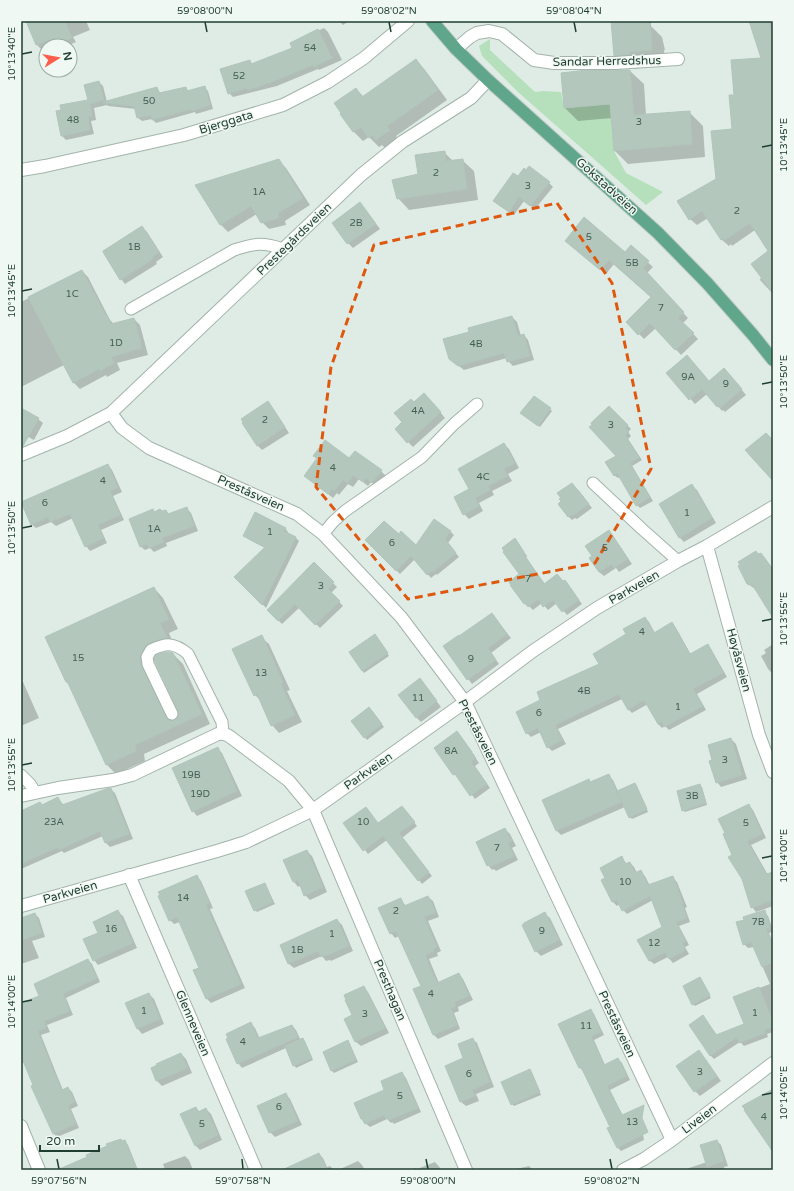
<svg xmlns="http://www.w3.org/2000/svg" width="794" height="1191" viewBox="0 0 794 1191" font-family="'Varela Round',sans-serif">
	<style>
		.green { fill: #b6e0bb }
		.shadow { fill: #0003 }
		.building { fill: #b4c7bd; stroke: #b1c6bb }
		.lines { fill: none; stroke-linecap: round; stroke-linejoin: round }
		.lane-casing { stroke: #a2b4ab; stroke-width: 13 }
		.street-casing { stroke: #a2b4ab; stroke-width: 14 }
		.primary-casing { stroke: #c0c9c5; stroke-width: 14 }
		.lane { stroke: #fff; stroke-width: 11 }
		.street { stroke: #fff; stroke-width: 12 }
		.primary { stroke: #5fa68a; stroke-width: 12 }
		.marked { fill: none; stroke: #de580e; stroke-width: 3; stroke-dasharray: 8 5; stroke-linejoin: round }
		.ticks { fill: none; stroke: #1f3e31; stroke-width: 1.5 }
		.labels { text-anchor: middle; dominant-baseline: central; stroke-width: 3; stroke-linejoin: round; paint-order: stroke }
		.number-label { font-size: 10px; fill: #446054 }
		.street-label { font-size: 12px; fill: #1f3e31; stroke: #f0f8f3 }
		.neatline { fill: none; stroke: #1f3e31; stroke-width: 1.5 }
		.ticks-label { font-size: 10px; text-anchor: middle; fill: #1f3e31 }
	</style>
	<rect width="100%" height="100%" fill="#dfece5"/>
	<path class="green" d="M490 39V50L535 92 543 91 561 92 564 108 610 104 614 151 626 173 663 192 646 205 518 92 482 56 479 46Z"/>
	<path class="shadow" d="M27 21H86L90 30 73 37 76 42 67 46H61L58 43 51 46H46V48L42 50 37 45Z
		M339 21H349L343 25Z
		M612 21H651V26L662 37 665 50H664L665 64 642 66V68L629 69 615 55Z
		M750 21H771L773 26V294L760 280 770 252 755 230 732 246 731 244 729 246 722 240 708 218 697 225 690 219 717 179 733 130 735 96 763 58Z
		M324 28 328 32 342 60 319 70 318 69 277 86 233 97 229 93 249 61 253 64 294 49 291 43Z
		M416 60 425 70 447 100 396 136 399 140 386 149 382 145 379 147 369 137 363 141 354 132 341 114 356 89 364 97Z
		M630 71 644 84 646 115 689 112 703 126 705 157 628 164 615 151 612 118 578 121 565 108Z
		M99 82 103 86 107 102 157 88 161 94 186 88 189 92 204 87 208 91 213 109 196 114 195 112 156 123 152 119 142 121 138 118 136 109 108 106 107 105 94 108 96 120 91 121 94 134 66 140 62 136 89 100Z
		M444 152 453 161 462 160 474 171 478 200 409 210 398 198 419 175Z
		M279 161 286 168 310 205 285 221 286 225 269 229 262 222 257 214 228 232 220 224Z
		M518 178 549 183 553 187 535 209 524 201 514 215 499 205Z
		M360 204 365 209 380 229 353 248 348 243 334 223Z
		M142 227 147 232 163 257 156 262 157 264 125 284 121 279Z
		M566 241 625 253 631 247 653 267 647 273 687 317 688 318 683 323 698 339 681 355 656 328 644 339 627 322 652 298 614 264 606 274Z
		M82 271 88 277 110 320 114 324 134 319 140 325 148 355 117 363 120 370 107 377 106 375 80 389 73 382 64 365 21 387V302Z
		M512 317 517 322 521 336 524 335 528 340 534 360 513 366 508 361 507 358 464 370 455 363 470 332Z
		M668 373 709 382 729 374 746 395 725 412 723 410 722 411 707 394 695 404Z
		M429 399 445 418 413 447 408 442 414 404Z
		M267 403 272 407 289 433 262 450 257 445Z
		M609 407 631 429 628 432 631 436 628 439 642 460 632 466 653 501 640 508 637 505 620 477 618 478 614 475 617 456Z
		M21 409 38 419 43 423 34 440 21 433Z
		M550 409 552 411 540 427 524 415Z
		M504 444 509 449 519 468 508 474 512 481 492 491 494 495 479 503 483 511 469 519 464 514 470 489Z
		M314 456 350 459 381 471 386 476 378 487 371 482 368 486 359 479 353 487 348 484 339 495 337 493 333 498 305 476 317 459Z
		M108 465 112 470 122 492 113 496 124 520 101 530 107 543 90 551 86 546 73 518 56 526 51 522 36 528 31 524Z
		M572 484 580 492 592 508 577 519 575 518 572 520 568 516 563 502Z
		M692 486 697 490 716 523 684 542 679 537Z
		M186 508 191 513 198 531 166 543 167 546 154 552 150 548 145 550 140 546 153 511 155 512H162L166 511 170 515Z
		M285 528 288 532V533L296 538 299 541 266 608 236 577 265 548 248 539 244 535Z
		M450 531 454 535 448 543 459 557 437 575 436 574 431 578 415 559 400 574 366 540 399 535 416 547Z
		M609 532 613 536 632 564 619 572 616 568 604 576 599 572 593 556Z
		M515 540 527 556 526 558 545 584 563 582 565 581 582 604 567 615 557 603 548 610 542 603 533 610 529 606 528 607 524 603Z
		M756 552 759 555 761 554 765 558 773 569V613L756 589 752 587 747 583Z
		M314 564 337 587 331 593 343 606 320 628 299 608 282 624 268 610Z
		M154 588 163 598 178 629 169 633 175 648 164 650 158 654 157 652 154 656 150 663 151 678 172 721H175L179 718 173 654 183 664 210 724 144 754 145 761 116 774 107 765 71 686 66 682 46 638Z
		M495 618 511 638 491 653 499 664 472 684 444 647Z
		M645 618 649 622 655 633 672 624 676 628 691 655 707 645 711 649 727 677 697 694 706 710 669 730 665 726 662 728 658 724 648 704 632 713 628 709 622 699 558 729 566 744 552 751 548 747 541 732 531 737 527 733 542 700 601 664 627 634Z
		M261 637 269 644 290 690 287 691 302 722 279 733 272 725 261 701 255 695Z
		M377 637 389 656 364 673 362 670Z
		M773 644V674L768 669 761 656 766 653 764 650Z
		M420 679 441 707 421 722 416 717Z
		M21 680 23 682 39 718 21 726Z
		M371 710 384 727 367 740 352 721Z
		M460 736 475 756V757L479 763 475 766 490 788 475 799 459 778 454 774Z
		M731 739 736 744 747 779 721 787 717 782Z
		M217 748 222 753 242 796 197 816 193 811Z
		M608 775 613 780 618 791 635 784 637 786 648 812 632 819 630 817 625 807 561 835 556 830 589 780 591 783Z
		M699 785 702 787 707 805 685 812 683 810Z
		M110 789 115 793 133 839 110 847 106 843 103 836 64 853 62 851 21 869V812L42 806 58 799 64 805Z
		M749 806 753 810 766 838 751 845 768 875 773 873V906L756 912 752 907 734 855Z
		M402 807 417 826 402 838 432 876 422 884 387 840 368 854 344 823 378 824Z
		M505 829 510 834 516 846 512 848 518 860 496 871 494 869 492 870 488 865Z
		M307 851 312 856 327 892 310 900 305 895 301 885 298 887 294 882 284 861Z
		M621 857 627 864 630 863 634 867 637 873 640 872 645 876 650 886 673 878 677 882 687 907 685 908 690 922 679 926 689 945 685 947 689 954 673 963 668 957 654 964 649 960 663 928 653 900 627 914 623 910 620 904 617 906 613 902 602 880 606 878Z
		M197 877 201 881 213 908 210 909 245 988 211 1003 207 999 195 970 200 968 180 922 174 924 170 920Z
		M264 884 266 886 275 904 257 912 255 910Z
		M428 897 433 901 439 917 428 921 441 951 437 953 438 956 429 959 439 983 459 974 463 979 473 1000 458 1007 459 1011 454 1013 460 1029 438 1039 432 1033 414 990 422 987 399 936 395 938 391 933 400 899 406 906Z
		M118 912 123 916 137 948 98 965 94 960 99 933Z
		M764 912 768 916 773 930V932L769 933 773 943V1032L767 1034 768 1037 744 1046 740 1042 714 1059 710 1055 703 1016 717 1035 745 1025 735 997 770 984 754 947 748 948 744 944Z
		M35 914 39 918 45 937 32 941 39 958 21 964V919Z
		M545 914 550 918 563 945 541 956 536 951Z
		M337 920 342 925 353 951 331 961 330 960 326 961 322 956 294 968 289 964 282 946Z
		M88 960 92 964 100 982 66 998 73 1015 47 1025 50 1032 41 1035 56 1073 63 1090 68 1088 72 1092 78 1106 71 1109 79 1128 57 1137 53 1133 25 1062 21 1064V1004L40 997Z
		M700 979 711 998 695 1006 693 1004Z
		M363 987 368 992 389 1033 361 1046 356 1042 346 1019 353 1016Z
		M149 994 154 999 164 1024 142 1034 138 1029 127 1004Z
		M590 1010 594 1014 604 1035 594 1040 605 1065 618 1059 622 1063 630 1080 610 1090 623 1116 639 1114 644 1140 621 1151 617 1147 611 1127 583 1071 579 1067Z
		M251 1024 255 1028 260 1039 292 1026 296 1030 301 1041 303 1040 305 1042 313 1060 296 1068 294 1065 286 1048 242 1068 238 1063Z
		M472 1039 477 1043 494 1087 476 1094 479 1101 466 1106 461 1102 446 1066 464 1059Z
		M347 1042 350 1044 358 1062 334 1073 332 1071 324 1052Z
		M698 1051 703 1056 721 1081 700 1096 695 1091Z
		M181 1054 186 1059 192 1073 162 1086 157 1081 152 1068Z
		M530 1070 532 1073 541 1095 514 1106 512 1104Z
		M402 1073 406 1078 421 1112 394 1124 392 1122 391 1123 387 1119 370 1127 365 1123 386 1090Z
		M286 1094 290 1099 302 1125 275 1137 270 1132Z
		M196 1108 200 1112 206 1109 211 1114 222 1140 200 1150 195 1145Z
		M124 1141 128 1145 138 1170H69Z
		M717 1141 721 1145 728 1166 724 1167 725 1170H683L707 1162Z
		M319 1154 323 1158 327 1167 330 1166 334 1170H284Z
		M185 1156 189 1160 193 1170H165L163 1164Z
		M358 1161 362 1165 365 1170H338Z
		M435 1162 442 1170H410L415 1168 417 1169Z
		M529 1166 533 1170H512Z"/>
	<path class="building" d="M26 21H65L72 38 57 44 55 38 36 45Z
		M611 21H639V23L649 22 652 37H651L652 50 629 52V55L614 56Z
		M749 21H768L773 37V293L751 264 768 251 750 223 725 240 724 238 721 240 702 211 689 220 677 201 716 179 711 131 732 129 729 95H734L731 60 761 58Z
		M318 29 332 58 314 67 313 65 272 82 248 90 247 88 228 94 220 69 250 60 251 64 292 48 290 43Z
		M416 59 438 90 387 126 390 130 376 140 373 135 368 138 361 127 353 132 340 114 341 113 334 103 356 88 362 97Z
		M587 70H630L634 115 690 111 692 144 614 151 610 104 564 108 561 73Z
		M99 81 104 100 90 104 92 116 88 117 90 130 61 136 56 111 61 110 60 105 88 100 84 85Z
		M205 86 210 105 192 111 191 109 152 120 151 115 137 118 134 106 103 103V102L157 87 159 93 186 87 187 91Z
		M445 151 446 161 463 159 467 189 397 199 392 180 418 174 415 155Z
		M279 159 303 198 278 213 279 218 261 223 251 206 220 225 195 185Z
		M529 166 550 182 530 206 519 197 509 212 493 201 513 173 518 176 524 168 526 170Z
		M360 202 376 224 347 244 332 223Z
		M584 217 625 252 631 245 649 261 643 268 682 310 684 312 678 318 694 333 675 350 650 323 638 335 626 322 651 297 609 260 600 270 565 241Z
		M142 226 159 252 152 257 153 259 120 280 103 252V251Z
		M82 270 106 316 107 315 111 324 134 318 142 348 111 357 114 363 100 371 99 369 73 383 28 297Z
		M512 316 518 336 524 334 530 356 507 362 504 353 458 366 449 359 443 339 469 332 468 328Z
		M687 355 709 381 724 368 742 389 720 408 718 405 717 407 702 389 689 400 666 373Z
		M424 393 441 412 407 443 395 429 402 422 394 413 411 399 414 402Z
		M534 396 551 408 538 426 520 413Z
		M268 401 285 427 257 446 242 423 243 422 241 419Z
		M609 406 628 425 625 428 629 432 625 435 639 457 630 463 650 497 636 506 617 473 614 476 605 462 616 456 589 427 592 425 591 423Z
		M21 408 39 418 23 446 21 447Z
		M766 433 773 440V481L745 450Z
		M325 440 349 458 355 451 382 470 372 483 366 478 363 482 353 475 348 483 343 480 334 491 332 489 328 494 304 476 317 458 313 456Z
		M504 443 515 463 504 469 508 476 488 486 490 490 475 498 479 506 463 515 454 497 469 489 458 469Z
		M108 464 118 488 110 491 120 515 98 525 104 538 85 547 70 514 50 522 48 517 31 525 21 502Z
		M572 483 589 504 572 516 571 515 568 517 558 504 561 501 559 499 561 498 557 493Z
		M692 484 712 518 679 538 659 504Z
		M187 507 194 526 162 538 164 542 149 548 147 544 140 547 129 519 153 509 154 512 160 509 162 511 166 510 168 514Z
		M255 512 286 528 284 531 296 537 262 605 234 577 265 547 243 536Z
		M434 519 451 531 445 539 456 553 433 572 432 571 427 575 411 556 396 571 365 540 384 521 399 534 401 531 416 545Z
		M609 530 628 559 614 568 612 564 599 572 589 558 592 556 585 546Z
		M515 538 524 552 523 553 544 584 557 574 563 581 565 580 579 600 562 612 553 600 543 607 538 599 528 607 526 603 524 604 510 585H511L509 582 519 574 503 552 504 551 502 548Z
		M756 551 758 554 761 553 773 570V618L753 586 747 584 738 566 740 565 738 562Z
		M314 562 334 582 328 589 340 601 315 625 295 604 278 621 267 610Z
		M154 587 169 620 160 623 167 638 154 641 145 646 141 654 140 658 142 667 166 717 168 720H175L178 718V711L155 662 154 658 156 655 163 653 169 652 173 653 202 714 135 745 136 751 106 765 67 681 66 682 45 637Z
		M492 613 507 634 488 648 496 660 467 680 443 646 459 635V636Z
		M645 617 654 633 672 622 690 654 708 644 723 673 693 689 703 706 664 727 662 722 658 724 644 700 628 710 619 694 555 725 562 740 547 748 538 728 526 734 516 712 540 700 537 692 599 664 593 654 626 634 623 629Z
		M375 634 388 653 362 671 349 652Z
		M262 635 283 682 281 684 295 715 271 726 257 694 254 696 232 649Z
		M420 678 437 701 416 718 398 695Z
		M369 707 382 724 364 738 351 721Z
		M457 731 472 752 471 753 476 758 471 762 487 784 470 796 455 774 453 775 434 748Z
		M731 738 742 775 716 783 709 761 712 760 708 745Z
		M218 747 237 791 192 812 172 768Z
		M609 774 621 802 556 831 542 800 589 779 590 782Z
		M635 783 647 809 629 818 617 791Z
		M700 784 706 803 682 811 677 791Z
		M111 788 129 834 105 843 100 831 59 850 58 847 21 864V811L40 802 42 805 58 797 62 805 106 789Z
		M749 804 762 834 747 841 766 874 773 872V900L751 908 742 879 728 857 732 855 723 834 725 833 718 819Z
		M402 806 415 822 399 833 429 872 418 881 383 836 363 851 343 823 366 807 378 823Z
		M505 828 512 841 508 843 514 856 490 867 489 865 487 866 476 842Z
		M307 850 323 887 304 896 298 880 293 882 283 860Z
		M622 856 625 864 630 862 635 873 641 870 648 885 673 876 683 903 682 904 687 918 676 922 686 941 682 943 686 950 669 959 665 952 649 961 637 940 662 927 650 896 622 911 617 900 612 902 601 880 605 878 600 868Z
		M197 875 210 903 206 905 241 984 206 999 193 970 199 968 177 917 169 921 158 896 160 895 158 892Z
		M265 883 273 902 254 911 245 891Z
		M428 896 436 912 424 917 437 947 433 949 434 951 425 955 437 983 459 973 469 996 454 1002 456 1006 451 1008 457 1025 433 1035 413 989 421 986 396 931 390 934 378 908 401 898 404 906Z
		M118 910 133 943 93 961 83 939 98 933 93 922Z
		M765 910 770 928 766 929 773 946V962L762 967 751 942 743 945 736 922 744 920 743 917Z
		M545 912 559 940 535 952 522 925 524 924V923Z
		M35 913 42 933 21 940V918Z
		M337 919 349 946 325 956V955L321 957 318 951 288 964 280 945Z
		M88 959 97 978 63 994 70 1011 44 1021 46 1028 38 1031 52 1068 62 1090 68 1087 75 1102 68 1105 76 1124 53 1134 31 1086 33 1085 21 1056V1003L39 996 34 984Z
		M700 977 710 995 692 1005 683 986Z
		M364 986 385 1028 355 1042 344 1019 352 1015 345 1000H346L344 995Z
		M759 987 773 1022V1027L764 1030 765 1033 739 1043 737 1037 710 1056 689 1025 703 1015 716 1035 744 1024 733 997Z
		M149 993 160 1019 137 1029 125 1003Z
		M591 1009 601 1032 591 1036 604 1065 618 1058 627 1076 607 1086 622 1115 644 1105 642 1118 648 1132 617 1148 607 1128 610 1127 581 1067 579 1068 558 1024Z
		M251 1022 258 1038 292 1025 298 1037 237 1064 226 1039 228 1038 226 1034Z
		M303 1038 312 1058 293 1066 285 1046Z
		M473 1038 490 1082 472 1090 475 1096 460 1102 445 1066 463 1058 458 1044Z
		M348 1040 356 1060 331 1071 323 1052Z
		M699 1050 717 1076 694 1092 676 1066Z
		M181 1053 188 1068 156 1081 151 1068 157 1065 156 1064Z
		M530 1069 540 1092 511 1105 501 1082Z
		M402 1072 418 1108 389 1120 388 1118 386 1119 384 1115 365 1124 362 1119H361L354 1103 384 1090 381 1081Z
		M773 1089V1152L744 1110 745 1109 742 1106Z
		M286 1093 298 1121 269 1133 257 1106Z
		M196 1107 198 1112 206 1108 218 1135 195 1146 180 1114Z
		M121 1139 122 1141 125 1140 137 1170H57L87 1157 86 1155 107 1146 106 1144Z
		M717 1140 724 1161 707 1167 700 1145Z
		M319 1153 327 1170H282Z"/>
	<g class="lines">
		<g class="lane-casing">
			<path id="lane" d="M131 309 234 250C255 243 263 242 283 249
				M593 483 642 529 678 561
				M323 534 333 522 345 511 422 457 454 424 477 404
				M172 714 148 664 147 657 151 650C166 643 174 642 188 654L222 722 223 734
				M21 775 30 784 35 792"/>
		</g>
		<g class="street-casing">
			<path id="street" d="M456 49 470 37 477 33 489 31 502 34 534 60 554 63H615L678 59
				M21 170 45 166 184 135 283 105 328 82 364 58 408 21
				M111 413 122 428 149 448 297 514 323 534 401 617 465 702 672 1140
				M21 455 67 436 111 413 361 175 402 142 471 98 488 80
				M707 546 759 735 773 772
				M21 796 58 788 113 780 132 775 218 734C225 733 228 735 233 739L289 781 313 810 466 1170
				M129 875 256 1170
				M21 906 217 851 246 842 313 810 465 702 533 651 597 608 678 561 707 546 773 507
				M21 1126 39 1170
				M623 1170 644 1159 672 1140 773 1063"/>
		</g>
		<g class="primary-casing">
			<path id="primary" d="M432 21 456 49 488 80 658 233 707 283 753 335 773 360"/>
		</g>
		<use href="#lane" class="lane"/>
		<use href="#street" class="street"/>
		<use href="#primary" class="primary"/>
	</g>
	<path class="marked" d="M557 203 612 283 651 469 595 563 408 599 316 487 331 367 374 245Z"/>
	<path class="ticks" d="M205 22 207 32M389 22 391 32M574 22 576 32M22 54 32 52M762 147 772 145M22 291 32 289M762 384 772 382M22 528 32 526M762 621 772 619M22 765 32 763M762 858 772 856M22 1002 32 1000M762 1095 772 1093M57 1159 59 1169M242 1159 243 1169M426 1159 428 1169M610 1159 612 1169"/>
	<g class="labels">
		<g class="number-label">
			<text x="310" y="48">54</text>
			<text x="239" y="76">52</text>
			<text x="149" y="101">50</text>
			<text x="73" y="120">48</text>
			<text x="639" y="122">3</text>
			<text x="436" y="173">2</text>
			<text x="528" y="186">3</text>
			<text x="259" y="192">1A</text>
			<text x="737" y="211">2</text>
			<text x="356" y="223">2B</text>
			<text x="589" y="237">5</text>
			<text x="134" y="247">1B</text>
			<text x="632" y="263">5B</text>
			<text x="72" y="294">1C</text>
			<text x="661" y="308">7</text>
			<text x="116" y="343">1D</text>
			<text x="476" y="344">4B</text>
			<text x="688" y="377">9A</text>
			<text x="726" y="384">9</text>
			<text x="418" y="411">4A</text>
			<text x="265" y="420">2</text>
			<text x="611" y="425">3</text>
			<text x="333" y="468">4</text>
			<text x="483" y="477">4C</text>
			<text x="103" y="481">4</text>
			<text x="45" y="503">6</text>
			<text x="687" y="513">1</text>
			<text x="154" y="529">1A</text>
			<text x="270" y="532">1</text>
			<text x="392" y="543">6</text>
			<text x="605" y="548">5</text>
			<text x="528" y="579">7</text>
			<text x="321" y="586">3</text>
			<text x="642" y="632">4</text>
			<text x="78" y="658">15</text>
			<text x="471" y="659">9</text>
			<text x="261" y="673">13</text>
			<text x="584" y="691">4B</text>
			<text x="418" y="698">11</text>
			<text x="678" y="707">1</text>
			<text x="539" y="713">6</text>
			<text x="451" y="751">8A</text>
			<text x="725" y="760">3</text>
			<text x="191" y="775">19B</text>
			<text x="200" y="794">19D</text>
			<text x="692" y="796">3B</text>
			<text x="54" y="822">23A</text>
			<text x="363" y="822">10</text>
			<text x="746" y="823">5</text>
			<text x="497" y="848">7</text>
			<text x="625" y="882">10</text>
			<text x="183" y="898">14</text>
			<text x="396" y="911">2</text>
			<text x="758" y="922">7B</text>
			<text x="111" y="929">16</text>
			<text x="542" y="931">9</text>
			<text x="332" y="934">1</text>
			<text x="654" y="943">12</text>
			<text x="297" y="950">1B</text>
			<text x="431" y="994">4</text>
			<text x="144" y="1011">1</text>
			<text x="755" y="1013">1</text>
			<text x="365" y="1014">3</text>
			<text x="586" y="1026">11</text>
			<text x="243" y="1042">4</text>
			<text x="700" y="1072">3</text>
			<text x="469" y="1074">6</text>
			<text x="400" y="1096">5</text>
			<text x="279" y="1107">6</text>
			<text x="764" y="1117">4</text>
			<text x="632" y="1122">13</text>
			<text x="202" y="1124">5</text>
		</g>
		<g class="street-label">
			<text transform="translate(607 61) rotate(-1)">Sandar Herredshus</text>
			<text transform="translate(226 122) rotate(-17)">Bjerggata</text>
			<text transform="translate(607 186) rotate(42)">Gokstadveien</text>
			<text transform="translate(294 239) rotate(-44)">Prestegårdsveien</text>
			<text transform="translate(251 493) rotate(24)">Preståsveien</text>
			<text transform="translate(634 587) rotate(-30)">Parkveien</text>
			<text transform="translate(739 660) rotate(75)">Høyåsveien</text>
			<text transform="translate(478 732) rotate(63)">Preståsveien</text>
			<text transform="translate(368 771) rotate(-35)">Parkveien</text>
			<text transform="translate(70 892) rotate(-16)">Parkveien</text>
			<text transform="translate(390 990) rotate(67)">Presthagan</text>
			<text transform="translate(193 1023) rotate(67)">Glenneveien</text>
			<text transform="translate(617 1024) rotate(65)">Preståsveien</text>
			<text transform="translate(699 1119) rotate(-37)">Liveien</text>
		</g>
	</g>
	<rect width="794" height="1191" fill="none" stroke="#f0f8f3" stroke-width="44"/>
	<g transform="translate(58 58) rotate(79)"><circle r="19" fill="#f0f8f3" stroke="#9caea5"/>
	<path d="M0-3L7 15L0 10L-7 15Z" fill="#ff5e4a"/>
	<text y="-6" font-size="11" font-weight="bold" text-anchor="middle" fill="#1f3e31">N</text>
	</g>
	<path d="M40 1145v6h59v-6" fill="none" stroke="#1f3e31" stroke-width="2"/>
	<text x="46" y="1145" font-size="12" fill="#1f3e31" stroke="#f0f8f3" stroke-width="3" paint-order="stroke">20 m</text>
	<rect x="22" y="22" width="750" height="1147" class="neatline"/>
	<g class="ticks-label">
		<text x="205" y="14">59°08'00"N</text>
		<text x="389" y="14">59°08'02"N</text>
		<text x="574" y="14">59°08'04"N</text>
		<text transform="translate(11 54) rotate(-90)" y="4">10°13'40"E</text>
		<text transform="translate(783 145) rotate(-90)" y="4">10°13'45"E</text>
		<text transform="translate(11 291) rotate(-90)" y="4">10°13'45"E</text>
		<text transform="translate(783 382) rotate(-90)" y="4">10°13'50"E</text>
		<text transform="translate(11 528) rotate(-90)" y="4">10°13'50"E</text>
		<text transform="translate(783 619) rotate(-90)" y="4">10°13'55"E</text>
		<text transform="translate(11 765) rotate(-90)" y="4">10°13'55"E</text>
		<text transform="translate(783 856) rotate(-90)" y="4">10°14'00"E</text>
		<text transform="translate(11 1002) rotate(-90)" y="4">10°14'00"E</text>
		<text transform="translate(783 1093) rotate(-90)" y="4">10°14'05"E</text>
		<text x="59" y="1184">59°07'56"N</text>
		<text x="243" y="1184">59°07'58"N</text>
		<text x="428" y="1184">59°08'00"N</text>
		<text x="612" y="1184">59°08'02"N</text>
	</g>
</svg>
